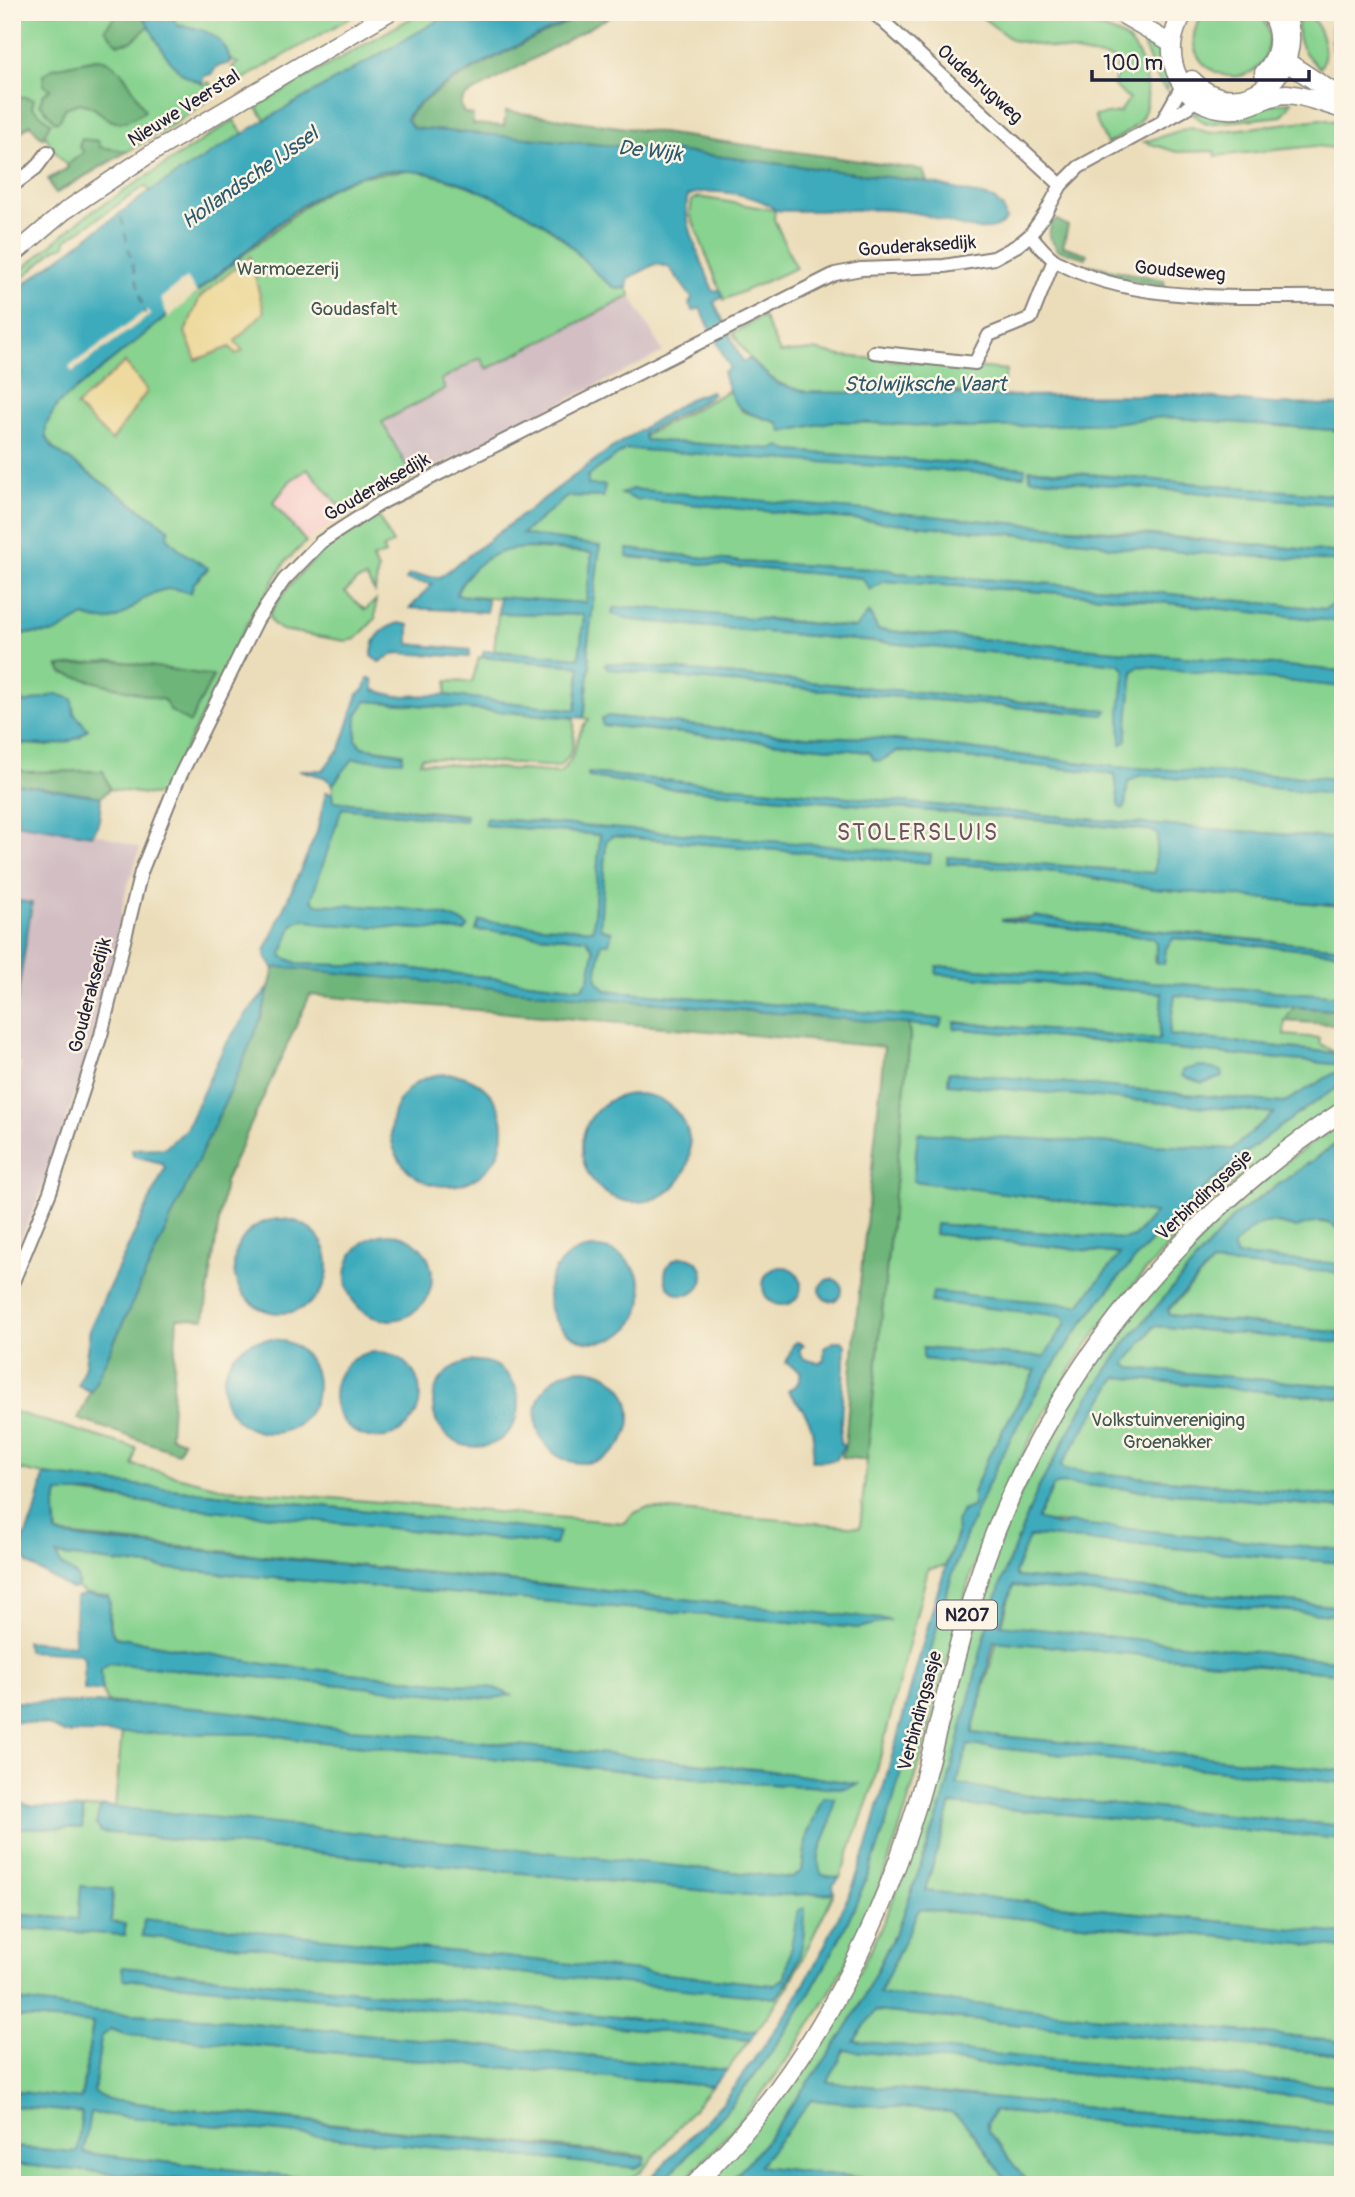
<svg xmlns="http://www.w3.org/2000/svg" width="1355" height="2197" viewBox="0 0 1355 2197" font-family="Pangolin,sans-serif">
	<style>
		.built { fill: #f7d0cc }
		.industrial { fill: #d2bec3 }
		.green { fill: #88d390; stroke: #557a66; stroke-width: 2; fill-rule: evenodd }
		.forest { fill: #6eb57a; stroke: #486c5a; stroke-width: 2 }
		.sand { fill: #eeda9e; stroke: #887e6c; stroke-width: 2 }
		.water { fill: #3dabbc; stroke: #30667c; stroke-width: 2 }
		.pier { fill: #ebddb9 }
		.lines { fill: none; stroke-linecap: round; stroke-linejoin: round }
		.ferry { stroke: #2d596f; stroke-width: 2; stroke-dasharray: 9 7; stroke-linecap: butt }
		.street-casing { stroke: #86807a; stroke-width: 16 }
		.secondary-casing { stroke: #86807a; stroke-width: 19 }
		.primary-casing { stroke: #86807a; stroke-width: 21 }
		.street { stroke: #fff; stroke-width: 12 }
		.secondary { stroke: #fff; stroke-width: 16 }
		.primary { stroke: #fff; stroke-width: 18 }
		.labels { text-anchor: middle; dominant-baseline: central; stroke-width: 5; stroke-linejoin: round; paint-order: stroke }
		.shield { fill: #fcf5e5; stroke: #63616e; stroke-width: 2 }
		.shield-label { font-size: 18px; font-weight: bold; fill: #22223b }
		.street-label { font-size: 19px; fill: #22223b; stroke: #fcf5e5 }
		.park-label { font-size: 19px; fill: #415754; stroke: #fcf5e5 }
		.water-label { font-size: 21px; font-style: italic; fill: #2d596f; stroke: #fcf5e5 }
		.quarter-label { font-size: 23px; letter-spacing: 2px; fill: #695560; stroke: #fcf5e5 }
	</style>
	<rect width="100%" height="100%" fill="#fcf5e5"/>
	<filter id="ink" filterUnits="userSpaceOnUse"><feTurbulence type="fractalNoise" baseFrequency=".0143" numOctaves="2"/><feDisplacementMap in="SourceGraphic" scale="14" xChannelSelector="R" yChannelSelector="G"/><feConvolveMatrix kernelMatrix="1 2 1 2 8 2 1 2 1" color-interpolation-filters="sRGB"/></filter>
	<filter id="wash" filterUnits="userSpaceOnUse"><feTurbulence type="fractalNoise" baseFrequency=".00686" numOctaves="4" result="noise"/><feDisplacementMap in="SourceGraphic" scale="28" xChannelSelector="R" yChannelSelector="G"/><feGaussianBlur stdDeviation="1.57" result="paint"/><feColorMatrix in="noise" values="0 0 0 0 0 0 0 0 0 0 0 0 0 0 0 0 0 1.4 0 .05"/><feComposite in="paint" operator="in"/></filter>
	<g filter="url(#wash)">
		<rect width="100%" height="100%" fill="#ebddb9"/>
		<path class="built" d="M308 469 346 514 306 542 273 503 291 479Z"/>
		<path class="industrial" d="M631 296 663 352 413 478 381 422 444 389 440 380 481 358 487 368Z
			M12 823 92 835 95 833 140 848 124 898 106 1001 45 1183 12 1258V1088L22 1064 12 1060V1031L32 903 12 900Z"/>
		<path class="green" d="M12 12H141C162 47 168 64 203 85L209 82 217 94 174 124 55 194 48 179 68 168C60 156 51 149 46 136L42 138 30 125 12 139Z
			M183 12H360L240 81 232 67 238 63 230 60C216 28 203 36 176 23L173 18Z
			M422 12H453L265 120 256 106Z
			M975 12C1007 12 1104 20 1127 40 1140 50 1146 73 1147 89 1150 120 1132 131 1107 144L1094 116 1120 112 1129 99 1114 86 1118 60 1012 40Z
			M1205 12H1258C1267 23 1272 34 1268 48 1254 106 1162 65 1205 12Z
			M1301 12H1308C1320 26 1331 51 1320 68 1301 53 1292 36 1301 12Z
			M1332 12H1343V68L1332 49Z
			M1136 31C1163 44 1172 59 1167 91 1152 76 1148 50 1136 31Z
			M1292 102 1282 116 1206 124 1192 113Z
			M1320 119 1343 122V149L1315 146 1216 156 1214 151 1177 152 1144 142 1191 127 1209 133Z
			M234 120 243 134 150 191 145 186 66 240 65 246 55 249 12 288V278L84 217Z
			M411 170C462 180 515 202 557 234 576 248 606 290 627 288L631 296 487 369 480 358 441 380 445 389 382 422 413 478 346 514 308 469 291 480 273 503 306 542 286 561 246 626 163 794 152 795 110 789 103 771 24 772 12 763V743L49 746 81 737 57 694 25 703 12 690V634L55 633 84 616C128 632 127 599 163 590 173 587 181 591 191 593L193 584 208 569 181 551 167 537 169 529 54 449 46 437V425L57 405 301 209 330 189 357 177ZM59 667 213 677 171 711 164 700 62 673Z
			M699 197 775 210 774 219 796 268 724 300 690 214 692 200Z
			M763 316 780 353 814 350 842 356 1007 370 998 396C970 396 940 387 912 388 832 393 778 413 733 333Z
			M728 391 743 412 779 423 782 432 834 421 966 428 1112 423 1163 417 1343 431V496L1030 469V478L1343 505V553L1113 531 622 494 635 499 1095 542 1109 547 1343 562V609L1339 604 1335 580 1333 604 1325 609 1109 588 897 573 890 570 741 562 627 549 628 557 862 578 878 583 884 581 1103 596 1343 622V671L878 630 870 613H867L864 621 855 628 773 619 613 614 632 620 1120 664 1125 670 1120 711 1121 744 1126 742 1133 671 1139 666 1343 687V779L1122 768 879 738 792 736 608 716 602 719 603 725 869 752 880 761 898 751 1115 774 1119 807 1125 806 1128 782 1141 775 1343 795V839L1119 822 588 773V777L668 788 1156 831 1158 835 1154 873 948 857 947 863 1058 872 1155 889 1343 906V948C1257 940 1171 931 1085 924 1056 922 1029 914 1001 920L1153 938 1156 943 1155 962 1164 963 1166 948 1174 938 1343 953V996L937 966V974L1162 993 1159 1040 955 1022V1028L1343 1065V1068L1283 1103 949 1072 948 1083 1274 1113 1232 1149 918 1134 914 1181 1155 1213 1134 1237 1124 1239 936 1224V1234L1120 1254 1079 1306 1063 1316 1066 1322 1044 1357 924 1348 923 1359 1036 1370 987 1459 973 1493V1507L957 1534 945 1566 928 1569 872 1789 840 1878 821 1875C813 1860 823 1839 830 1825L807 1835 802 1871 791 1878 115 1808 122 1731H136L268 1734 301 1740 750 1783 844 1788 857 1784 765 1770 367 1730 322 1729 254 1715 107 1702 102 1691 101 1668 109 1663 489 1699 510 1695 494 1688 265 1664 115 1637C104 1620 114 1611 108 1596L87 1594 77 1588 79 1583C73 1572 58 1566 56 1555L180 1570 859 1628 888 1620 57 1534 55 1510 58 1493 72 1492 163 1505 555 1545 558 1532 44 1475 12 1468V1411L136 1448 133 1465 227 1489 625 1523 632 1514 646 1508 860 1527 910 1037 908 1024 939 1027 943 1019 605 990 596 979 601 944 611 932 600 929 606 841 612 836 929 863 931 855 487 818 486 825 600 835 593 930 480 921 476 930 586 939 594 950 589 979 582 988 388 966 299 964 281 956 293 924 304 919 321 924 464 931 317 904 311 899 341 808 465 821 466 815 332 801 333 784 353 759 401 760 403 753 362 747 356 740 357 715 366 701 574 718C574 738 576 755 558 767L422 757 420 762 559 773C579 759 573 735 589 719L584 718 590 665 588 644 600 547 521 535 568 496 603 497 588 485 587 476 626 449 673 450 1023 476 1024 468 789 451 780 446 773 449 645 440 644 436ZM608 663 1106 710 1107 711 1103 715 674 677 605 665Z
			M377 514 393 543 383 549 385 554 372 559 378 569 375 592 366 578 356 581 345 592 365 610 376 600 375 619 356 639 345 641 282 630 273 624 269 615C295 571 333 539 377 514Z
			M512 547 592 553 586 603 456 595C470 565 482 559 512 547Z
			M498 613 584 615 579 658 494 651Z
			M479 657 580 666 576 710 446 695 447 681 472 682Z
			M1175 995 1294 1007 1285 1021 1284 1035 1320 1038 1319 1043 1336 1053 1169 1035Z
			M1343 1084V1101C1155 1230 1048 1363 970 1577 940 1682 917 1790 877 1893 835 2002 764 2103 680 2185H659C766 2078 848 1953 891 1808 918 1716 933 1619 968 1531 1043 1342 1172 1191 1343 1084Z
			M1343 1121V1139L1234 1216 1127 1341 1088 1398 1038 1489 1008 1564 944 1799 903 1916 859 2007 837 2043 767 2140 728 2185H704C765 2104 835 2026 878 1934 927 1827 946 1711 980 1599 1022 1460 1102 1334 1203 1232 1245 1190 1294 1155 1343 1121Z
			M1276 1221 1306 1225 1310 1221 1333 1224 1343 1233V1264L1237 1256 1233 1246 1259 1222Z
			M1212 1263 1343 1273V1333L1169 1315 1168 1311Z
			M1155 1326 1343 1343V1387L1131 1368 1125 1364Z
			M1117 1377 1343 1399V1497L1066 1470 1061 1466Z
			M1060 1483 1343 1508V1550L1040 1521 1037 1519 1054 1485Z
			M1037 1536 1343 1563V1607L1017 1577 1015 1572 1029 1537Z
			M1012 1586 1343 1616V1661L1002 1626Z
			M997 1641 1343 1674V1771L972 1733Z
			M967 1745 1343 1783V1826L1023 1795 957 1785Z
			M951 1804 1343 1839V1934L925 1891Z
			M105 1806 100 1808 101 1832 759 1896 834 1893 789 1986 756 2031 122 1968 125 1979 750 2040 727 2070 203 2018 99 2012 12 2000V1928L125 1935 111 1922 113 1890 78 1919 12 1914V1828H82L84 1809ZM798 1911 788 1983 776 1998 144 1920 773 1985 785 1978Z
			M919 1909 1343 1948V2042L879 1995Z
			M874 2011 1343 2055V2087L854 2042Z
			M12 2017 93 2022 81 2099 12 2091Z
			M111 2029 124 2034 712 2086 642 2171 622 2185H372L82 2153 90 2113 636 2168 644 2156 108 2100 94 2092 101 2037Z
			M844 2050 1343 2101V2133L827 2082Z
			M811 2100 951 2112C973 2125 992 2163 1010 2185H921L758 2166Z
			M12 2106 82 2112 77 2152 12 2147Z
			M994 2111 1343 2146V2185H1021L1025 2181 988 2131 987 2124Z
			M12 2164 239 2185H12Z"/>
		<path class="forest" d="M118 12H141L149 26 131 42 117 44 105 29Z
			M589 12H618L464 97 460 105 464 113 473 115V124L504 126 506 111 923 170 927 182 674 151 423 130 413 128 408 123C403 96 562 25 589 12Z
			M96 59C122 59 133 91 145 111 105 138 110 109 80 103L65 108 60 120 55 122 40 104 43 95 50 89 44 85 43 75 53 68Z
			M19 96 34 99 32 107 51 123 42 138 30 124 12 139V98Z
			M82 139 98 141 100 147 127 151 55 193 49 180 68 168 67 165 84 152 79 146Z
			M1057 220 1068 226 1063 246 1087 254 1086 258 1058 250 1049 237 1051 223Z
			M1089 265 1164 280 1165 287 1103 275 1086 267Z
			M112 660 213 676 190 723 171 711 164 700 62 673 59 666Z
			M12 763 24 772 103 771 110 789 101 797 12 783Z
			M278 966 554 994 908 1024 910 1036 867 1460 841 1457 845 1446C855 1313 872 1180 884 1047L310 995 225 1181 204 1319 177 1318 170 1436 183 1441 178 1453 78 1419 235 1080 261 1018 274 969Z
			M1294 1007 1343 1011V1025L1285 1021Z"/>
		<path class="sand" d="M250 256 264 312 235 341 243 351 236 354 230 347 196 360 185 332 200 297Z
			M125 362 147 391 112 441 76 406Z"/>
		<path class="water" d="M141 12H170L178 26C200 26 228 37 230 63L216 67 212 74 204 76 202 83C170 76 156 37 141 12Z
			M453 12H589C550 30 425 85 406 118L413 128 674 151 927 182 994 199 1003 208 1006 220C989 242 944 219 921 214 874 204 823 214 775 210 762 195 707 186 688 196 680 219 705 267 713 291L720 290 723 297 714 302 740 356 743 362 749 359 778 384 807 392 869 393 915 388 972 396 1185 395 1273 404 1343 405V431L1163 417 1112 423 966 428 834 421 782 432 779 423C742 410 734 414 723 372L730 368 700 308 693 311 689 304 692 298 669 267 655 264 629 278 627 288 618 289C598 280 577 250 559 235 532 214 498 198 466 185 431 171 393 165 357 177 306 193 263 238 222 271 167 316 112 360 57 405L46 425V437L54 449 169 529 167 537 181 551 208 568 193 584 191 593C181 591 173 587 163 590 127 599 128 632 84 616L55 633 12 634V293L150 191 265 120Z
			M711 391 713 394 707 399 644 433 645 440 773 449 780 446 789 451 1025 468 1024 476 626 449 588 476V485H605L603 497 568 496 522 534 600 546 588 644 590 665 584 718 366 701 357 715 356 740 362 747 403 754 402 761 353 759 333 784 324 777 299 770H323L336 753 339 752 358 694 365 689 368 678 373 679 374 690 396 696 446 695 576 710 580 666 482 657 484 651H494L579 658 584 615 498 613 499 597 586 603 592 553C537 548 484 534 456 595L487 599V612L410 608 432 584 406 580 409 575 440 577 607 451 689 399Z
			M1029 469 1343 496V505L1030 478Z
			M632 489 1343 553V562L1109 547 1095 542 635 499 621 494Z
			M627 549 741 562 890 570 897 573 1109 588 1325 609 1333 604 1335 575 1343 622 1103 596 884 581 870 590 862 578 627 557Z
			M636 607 855 628 869 613 878 630 1343 671V687L1139 666 1133 671 1126 742 1121 744 1120 711 1125 670 1120 664 632 620 612 614 613 608Z
			M399 623 409 625V644L470 650 469 657 396 653 379 662 372 657C371 638 382 628 399 623Z
			M608 663 1107 710 1104 715 674 677 609 669 605 665Z
			M12 690 25 703 57 694 72 699 74 713 88 729C70 750 37 745 12 743Z
			M608 716 792 736 879 738 1117 767 1343 779V795L1141 775 1128 782 1125 806 1123 809 1119 807 1115 774 898 751 880 761 874 760 869 752 602 725V719Z
			M588 773 1119 822 1343 839V906L1155 889 1058 872 947 863 948 857 1154 873 1158 835 1151 830 668 788 588 777Z
			M12 783 101 797C100 811 101 823 92 835L12 823Z
			M326 792 332 793 333 801 466 816V821L342 808 311 900 317 904C346 906 453 906 468 927L465 931 321 924 304 919 293 924 281 956 299 964 388 966 582 988 589 979 594 950 586 939 476 930 479 921 593 930 600 835 485 825 486 818 931 854 930 863 612 836 606 841 600 928 612 932 609 944H601L596 979 605 990 943 1019 939 1027 554 994 278 967 274 969 265 956V951L317 832Z
			M12 900 32 903 12 1031Z
			M1035 916 1082 924 1343 948V953L1174 938 1166 948 1164 964 1157 963 1156 943 1153 938 1001 920H1026Z
			M937 966 1343 996V1011L1175 995 1169 1035 1343 1054V1065L954 1028V1022L1159 1040 1162 993 936 974Z
			M269 988 261 1018 235 1080 91 1392 78 1385 85 1365 90 1328 165 1168 162 1163 133 1156 132 1149 165 1148 186 1129 224 1047 247 1013Z
			M1199 1066 1222 1071 1223 1077 1202 1083 1182 1076 1183 1070Z
			M1343 1068V1084C1172 1191 1043 1342 968 1531 933 1619 918 1716 891 1808 848 1954 766 2077 659 2185H644L723 2102 790 2009 819 1957 852 1889 867 1847 937 1593 957 1534 956 1521 962 1511 973 1506V1493L987 1459 1036 1370 923 1359V1348L1044 1357 1066 1323 1063 1316 931 1302 933 1292 1079 1305 1120 1254 935 1234 936 1224 1124 1239 1134 1237 1155 1213 913 1181 918 1133 1232 1149 1274 1113 948 1084 949 1072 1283 1103Z
			M391 1130a56 56 0 1 1 112 0a56 56 0 1 1-112 0Z
			M582 1148a54 54 0 1 1 108 0a54 54 0 1 1-108 0Z
			M1343 1139V1233C1323 1215 1317 1222 1296 1228 1262 1217 1258 1222 1233 1246L1237 1256 1343 1264V1273L1212 1263 1168 1309 1169 1315 1343 1333V1343L1154 1326 1125 1364 1131 1368 1343 1387V1399L1117 1377 1061 1465 1066 1470 1343 1497V1508L1060 1483 1054 1485 1037 1519 1061 1526 1069 1523 1343 1550V1563L1037 1536 1029 1537 1015 1572 1017 1577 1343 1607V1616L1013 1586 1000 1625 1343 1661V1674L994 1641 972 1733 1343 1771V1783L968 1745 957 1784 1023 1795 1343 1826V1839L951 1804 925 1891 1343 1934V1948L919 1909 879 1994 1343 2042V2055L875 2011 854 2041 1343 2087V2101L844 2050 828 2082 1343 2133V2146L994 2111 987 2123 988 2131 1026 2181 1010 2185C992 2163 973 2125 951 2112L811 2100 759 2166 921 2185H804L749 2178 742 2185H728L767 2140 837 2043 859 2007 903 1916 944 1799 990 1615 1008 1564 1038 1489 1088 1398 1127 1341 1234 1216Z
			M234 1266a47 47 0 1 1 94 0a47 47 0 1 1-94 0Z
			M346 1277a43 43 0 1 1 86 0a43 43 0 1 1-86 0Z
			M548 1295a47 47 0 1 1 94 0a47 47 0 1 1-94 0Z
			M665 1276a19 19 0 1 1 38 0a19 19 0 1 1-38 0Z
			M763 1286a19 19 0 1 1 38 0a19 19 0 1 1-38 0Z
			M820 1290a11 11 0 1 1 22 0a11 11 0 1 1-22 0Z
			M223 1386a47 47 0 1 1 94 0a47 47 0 1 1-94 0Z
			M835 1341H842L845 1345 840 1443 844 1446 835 1460 812 1461C817 1426 809 1416 788 1391L798 1383 801 1372 786 1363 793 1345 797 1342 804 1345 799 1350 804 1359 819 1363 824 1360V1348Z
			M334 1395a43 43 0 1 1 86 0a43 43 0 1 1-86 0Z
			M433 1404a43 43 0 1 1 86 0a43 43 0 1 1-86 0Z
			M536 1416a47 47 0 1 1 94 0a47 47 0 1 1-94 0Z
			M44 1475 559 1532 555 1545 163 1505 92 1493H58L55 1510 56 1534 87 1539 891 1620 859 1628 180 1570 56 1555 61 1565 78 1577 77 1588 71 1589 28 1564 20 1549 36 1510Z
			M87 1594 108 1596C114 1611 103 1620 115 1637L265 1664 494 1688 511 1695 489 1699 109 1663 101 1669 102 1691 84 1690V1659L80 1654 27 1651 26 1641 74 1645 76 1597Z
			M12 1702C93 1703 175 1703 255 1715 295 1721 325 1729 367 1730L765 1770 860 1784 844 1788 750 1783 301 1740 268 1734 64 1733 48 1725 12 1721Z
			M823 1797 834 1798C833 1807 833 1818 829 1826 824 1842 813 1859 822 1875L840 1878 833 1885 834 1893 759 1896 101 1832 96 1824 100 1808 105 1806 791 1878 802 1871 807 1835Z
			M12 1800 31 1806 83 1809 82 1828H12Z
			M81 1886 113 1889 111 1922 125 1924V1935L12 1928V1914L78 1919Z
			M805 1908C805 1944 800 1970 776 1998L142 1936 144 1919 773 1985 785 1978 798 1910Z
			M122 1967 756 2031 750 2040 124 1979Z
			M12 2000 99 2012 203 2018 727 2070 712 2086 124 2034 111 2029 101 2037 94 2092 108 2100 645 2158 643 2164 636 2168 90 2113 83 2153 372 2185H239L12 2164V2147L77 2152 82 2113 12 2106V2091L81 2099 93 2023 12 2017Z"/>
		<path class="pier" d="M187 278 197 293 168 318 161 298Z
			M147 310 150 315 72 372 69 367Z"/>
		<g class="lines">
			<path class="ferry" d="M121 217 145 315"/>
		</g>
	</g>
	<g filter="url(#ink)">
		<g class="lines">
			<g class="street-casing">
				<path id="street" d="M873 12 1061 185
					M1163 120 1182 86
					M12 186 36 168 48 152
					M1030 235C1038 243 1046 255 1056 261 1135 307 1254 295 1343 297
					M874 352 975 363 989 335 1031 318 1054 260
					M12 1284 50 1192 101 1035 141 872 177 782 257 620 284 580 321 542 381 503 835 274 861 269 944 266 994 258 1018 245 1030 235 1045 214 1061 185 1079 167 1184 110 1197 99"/>
			</g>
			<g class="secondary-casing">
				<path id="secondary" d="M1117 12 1171 43
					M12 256 65 211 150 154 390 12"/>
			</g>
			<g class="primary-casing">
				<path id="primary" d="M1185 12C1154 53 1181 113 1235 109 1253 108 1268 94 1286 94 1305 95 1325 104 1343 109
					M1279 57 1343 99
					M1264 73C1281 55 1282 33 1270 12
					M1192 80C1237 129 1312 72 1284 12
					M693 2185C801 2084 874 1945 917 1805 943 1717 959 1625 993 1538 1062 1361 1184 1215 1343 1111"/>
			</g>
			<use href="#street" class="street"/>
			<use href="#secondary" class="secondary"/>
			<use href="#primary" class="primary"/>
		</g>
	</g>
	<g class="labels">
		<rect class="shield" x="937" y="1600.5" width="60" height="29" rx="5"/>
		<g class="shield-label">
			<text x="967" y="1615">N207</text>
		</g>
		<g class="street-label">
			<text transform="translate(980 84) rotate(42)">Oudebrugweg</text>
			<text transform="translate(184 108) rotate(-32)">Nieuwe Veerstal</text>
			<text transform="translate(917 246) rotate(-4)">Gouderaksedijk</text>
			<text transform="translate(1180 271) rotate(5)">Goudseweg</text>
			<text transform="translate(377 487) rotate(-30)">Gouderaksedijk</text>
			<text transform="translate(90 995) rotate(-75)">Gouderaksedijk</text>
			<text transform="translate(1204 1195) rotate(-43)">Verbindingsasje</text>
			<text transform="translate(920 1711) rotate(-75)">Verbindingsasje</text>
		</g>
		<g class="park-label">
			<text x="288" y="269">Warmoezerij</text>
			<text x="354" y="309">Goudasfalt</text>
			<text x="1168" y="1420">Volkstuinvereniging<tspan x="1168" dy="22">Groenakker</tspan></text>
		</g>
		<g class="water-label">
			<text transform="translate(650 151) rotate(6)">De Wijk</text>
			<text transform="translate(250 178) rotate(-35)">Hollandsche IJssel</text>
			<text x="925" y="384">Stolwijksche Vaart</text>
		</g>
		<g class="quarter-label">
			<text x="918" y="832">STOLERSLUIS</text>
		</g>
	</g>
	<rect width="1355" height="2197" fill="none" stroke="#fcf5e5" stroke-width="42"/>
	<path d="M1092 70v10h217v-10" fill="none" stroke="#22223b" stroke-width="3.5"/>
	<text x="1103" y="70" font-size="21" fill="#22223b" stroke="#fcf5e5" stroke-width="5" paint-order="stroke">100 m</text>
</svg>
